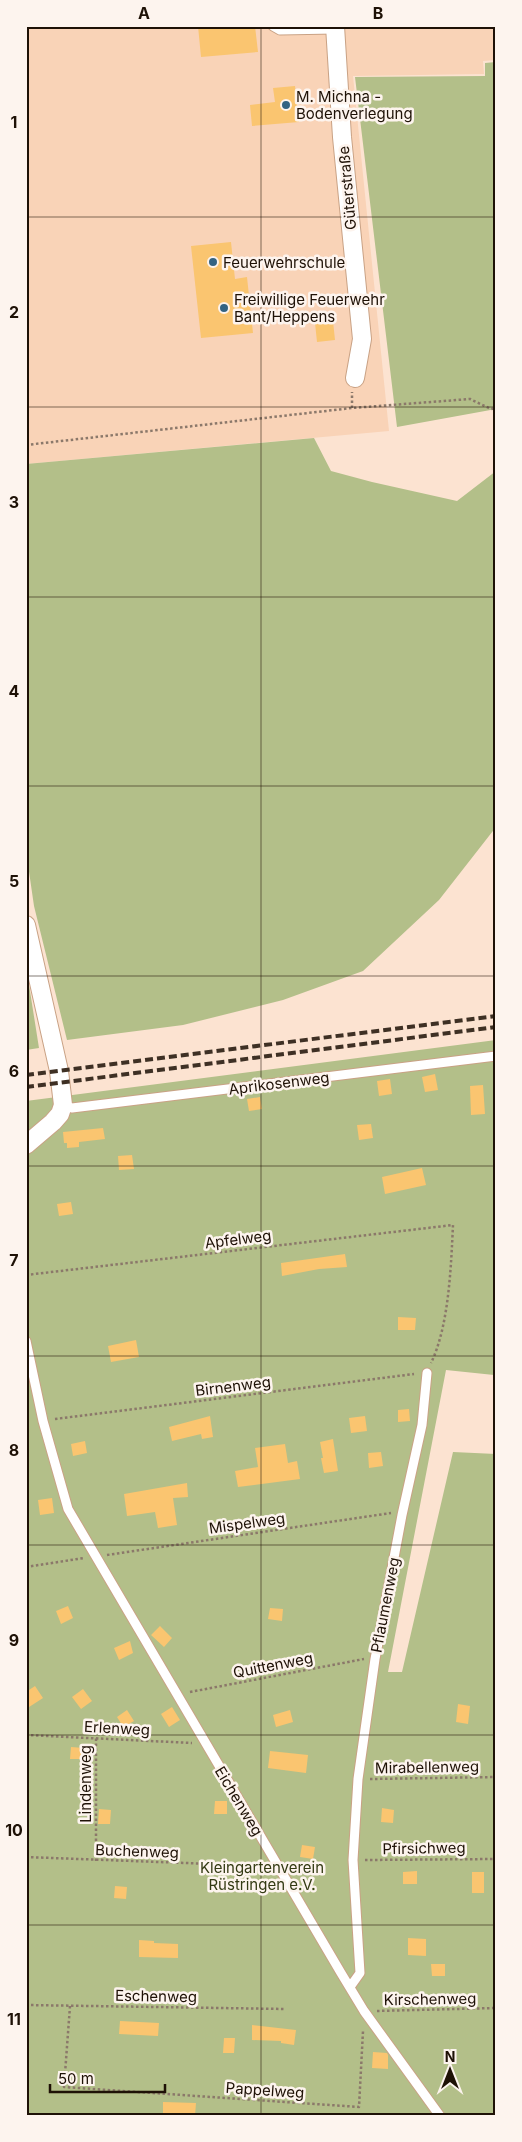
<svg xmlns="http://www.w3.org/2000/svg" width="522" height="2142" viewBox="0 0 522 2142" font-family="Inter,sans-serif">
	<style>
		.built { fill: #f9d3b7 }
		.green { fill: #b3bf89 }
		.building { fill: #fac570 }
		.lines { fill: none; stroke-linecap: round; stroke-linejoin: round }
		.service-casing { stroke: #c9a285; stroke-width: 11 }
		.minor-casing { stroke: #c9a285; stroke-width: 20 }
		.path { stroke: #8b786a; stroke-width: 2.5; stroke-dasharray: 2.5 2.5; stroke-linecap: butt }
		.service { stroke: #fff; stroke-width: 9 }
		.minor { stroke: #fff; stroke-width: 18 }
		.rail { stroke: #3e3024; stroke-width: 4; stroke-dasharray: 8 4; stroke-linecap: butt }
		.grid { fill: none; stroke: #1e1106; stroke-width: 1; stroke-opacity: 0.55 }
		.poi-dot { fill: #336382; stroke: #fdf4ee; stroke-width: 2 }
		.labels { text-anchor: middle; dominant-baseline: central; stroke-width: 5; stroke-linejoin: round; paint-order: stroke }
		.poi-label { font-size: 15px; fill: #1e1106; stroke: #fdf4ee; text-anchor: start }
		.street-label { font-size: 15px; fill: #1e1106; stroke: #fdf4ee }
		.park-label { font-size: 15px; fill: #333a13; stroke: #fdf4ee }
		.neatline { fill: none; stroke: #1e1106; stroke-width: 2 }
		.grid-label { font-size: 16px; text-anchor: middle; font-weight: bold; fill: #1e1106 }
	</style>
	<rect width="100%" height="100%" fill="#fce3d1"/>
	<path class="built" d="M26 26H496V60L483 61 484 74 353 76 389 431 26 464Z"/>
	<path class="green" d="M496 62V409L397 427 355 77 485 76V63Z
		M314 438 331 471 372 482 457 501 496 471V827L439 900 363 971 283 1000 183 1025 67 1040 34 906 26 851V464Z
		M26 966 39 1048 26 1050Z
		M496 1040V1367L494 1375 446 1370 388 1672H402L453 1452 496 1454V2116H26V1101Z"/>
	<path class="building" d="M198 26H255L258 52 201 57Z
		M295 86 299 122 252 126 250 105 275 102 273 88Z
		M231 242 235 279 247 277 253 333 201 338 191 246Z
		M333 321 335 340 317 342 315 323Z
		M435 1074 438 1090 425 1092 422 1077Z
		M390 1079 392 1094 379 1096 377 1081Z
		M483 1085 485 1114 471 1115 470 1086Z
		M260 1097 262 1109 249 1111 247 1099Z
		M371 1124 373 1138 359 1140 357 1125Z
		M103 1128 105 1139 79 1142V1147L67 1148V1143H64L63 1132Z
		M132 1155 134 1169 119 1170 118 1156Z
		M422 1168 426 1185 385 1194 382 1177Z
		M71 1202 73 1214 59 1216 57 1204Z
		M345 1254 347 1267 319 1269 282 1276 281 1263Z
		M398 1317 416 1318 415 1330H398Z
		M136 1340 139 1357 111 1362 108 1346Z
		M409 1409 410 1421 398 1422V1410Z
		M210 1416 213 1437 202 1439 201 1434 172 1441 169 1427Z
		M365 1416 367 1431 351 1433 349 1418Z
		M333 1439 338 1471 324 1473 321 1458H323L320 1442Z
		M85 1441 87 1453 73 1456 71 1444Z
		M285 1444 288 1463 297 1461 300 1479 238 1487 235 1471 258 1467 255 1448Z
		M381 1452 383 1466 369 1468 368 1453Z
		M187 1483 188 1497 173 1498 177 1525 158 1528 155 1512 127 1516 124 1494Z
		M52 1498 54 1513 40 1515 38 1500Z
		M68 1606 73 1618 61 1624 56 1611Z
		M270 1608 283 1609 282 1621 268 1619Z
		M160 1626 172 1638 164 1647 151 1635Z
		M130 1641 133 1653 119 1660 114 1648Z
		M35 1686 43 1698 26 1709V1692Z
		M83 1689 92 1701 81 1709 72 1697Z
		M458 1704 470 1706 468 1724 456 1722Z
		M172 1707 180 1720 169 1727 161 1714Z
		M127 1710 134 1721 127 1725H122L117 1717Z
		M290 1710 293 1722 276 1727 273 1715Z
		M71 1747 84 1748V1759H70Z
		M270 1751 308 1755 306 1773 268 1768Z
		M215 1801H227V1814H214Z
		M382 1808 394 1810 393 1823 381 1822Z
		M99 1809 111 1810 110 1824H98Z
		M302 1845 315 1847 313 1859 300 1857Z
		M417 1871V1884H403V1872Z
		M472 1872H484V1893H472Z
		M115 1886 127 1887 126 1899 114 1898Z
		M408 1938 426 1939V1956L408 1955Z
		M139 1940 154 1941V1943L178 1944V1958L139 1957Z
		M431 1964H445V1976H432Z
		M120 2021 159 2023 158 2036 119 2034Z
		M252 2025 296 2030 294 2045 281 2043V2041L252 2040Z
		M224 2038H235L234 2053H223Z
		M373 2052 387 2053 388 2055V2069L372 2068Z
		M163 2102 196 2103 195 2116H163Z"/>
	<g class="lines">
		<g class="service-casing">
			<path id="service" d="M273 26 280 30 335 29
				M63 1105 72 1108 496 1056
				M26 1341 43 1421 68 1509 341 1973 364 2011 440 2116
				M350 1987 360 1973 353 1860 358 1779 375 1659 402 1515 422 1425 427 1373"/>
		</g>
		<g class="minor-casing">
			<path id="minor" d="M335 26 342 137 362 339 355 378
				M26 925 59 1071 63 1105 60 1114 53 1122 26 1145"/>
		</g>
		<path class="path" d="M352 408V392
			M26 445 352 408 470 399 491 409 496 408
			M26 1275 453 1225C451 1266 449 1326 431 1363
			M55 1419 414 1374
			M107 1555 391 1513
			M26 1567 84 1558
			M190 1692 364 1659
			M26 1735 192 1743
			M370 1779 496 1777
			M26 1857 265 1866
			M365 1860 496 1859
			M96 1861V1738
			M26 2005 285 2009
			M70 2006 64 2087 359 2107 363 2031
			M377 2011 496 2008"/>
		<use href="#service" class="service"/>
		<use href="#minor" class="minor"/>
		<path class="rail" d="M26 1075 496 1016
			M26 1087 496 1027"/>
	</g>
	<path class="grid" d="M261 26V2116M26 217H496M26 407H496M26 597H496M26 786H496M26 976H496M26 1166H496M26 1356H496M26 1545H496M26 1735H496M26 1925H496"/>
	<g class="poi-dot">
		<circle cx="286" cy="105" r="5"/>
		<circle cx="213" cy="262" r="5"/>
		<circle cx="224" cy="308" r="5"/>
	</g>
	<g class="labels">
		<g class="poi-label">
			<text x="296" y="96">M. Michna -<tspan x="296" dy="17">Bodenverlegung</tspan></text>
			<text x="223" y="262">Feuerwehrschule</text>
			<text x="234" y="299">Freiwillige Feuerwehr<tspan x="234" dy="17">Bant/Heppens</tspan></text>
		</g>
		<g class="street-label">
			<text transform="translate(347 188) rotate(-95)">Güterstraße</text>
			<text transform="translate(279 1083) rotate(-7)">Aprikosenweg</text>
			<text transform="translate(238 1239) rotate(-7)">Apfelweg</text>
			<text transform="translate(233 1386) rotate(-7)">Birnenweg</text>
			<text transform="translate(247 1523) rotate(-8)">Mispelweg</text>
			<text transform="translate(385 1605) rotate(-79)">Pflaumenweg</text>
			<text transform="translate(273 1665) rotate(-11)">Quittenweg</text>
			<text transform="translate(117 1728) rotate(3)">Erlenweg</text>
			<text transform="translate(427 1767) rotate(-1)">Mirabellenweg</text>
			<text transform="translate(85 1784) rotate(-90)">Lindenweg</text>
			<text transform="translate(239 1801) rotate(59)">Eichenweg</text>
			<text transform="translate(424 1848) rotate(-1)">Pfirsichweg</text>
			<text transform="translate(137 1851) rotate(2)">Buchenweg</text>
			<text transform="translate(156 1996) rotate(1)">Eschenweg</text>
			<text transform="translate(430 1999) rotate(-1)">Kirschenweg</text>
			<text transform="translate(265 2090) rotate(4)">Pappelweg</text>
		</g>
		<g class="park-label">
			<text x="262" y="1867">Kleingartenverein<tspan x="262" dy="17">Rüstringen e.V.</tspan></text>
		</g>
	</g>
	<rect width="522" height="2142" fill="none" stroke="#fdf4ee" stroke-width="55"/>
	<g transform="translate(450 2070)" stroke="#fdf4ee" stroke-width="4" paint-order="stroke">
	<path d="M0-4L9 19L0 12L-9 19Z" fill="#1e1106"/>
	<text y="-8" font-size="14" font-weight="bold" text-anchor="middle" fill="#1e1106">N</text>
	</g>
	<path d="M50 2084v8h115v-8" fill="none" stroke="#1e1106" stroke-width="2.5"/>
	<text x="58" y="2084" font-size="15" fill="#1e1106" stroke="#fdf4ee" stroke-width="4" paint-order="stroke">50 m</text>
	<rect x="28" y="28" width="466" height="2086" class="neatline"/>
	<g class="grid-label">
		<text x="144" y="19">A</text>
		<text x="378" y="19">B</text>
		<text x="14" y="128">1</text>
		<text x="14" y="318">2</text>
		<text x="14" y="508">3</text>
		<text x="14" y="697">4</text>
		<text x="14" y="887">5</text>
		<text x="14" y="1077">6</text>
		<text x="14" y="1266">7</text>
		<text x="14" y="1456">8</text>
		<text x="14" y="1646">9</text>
		<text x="14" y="1836">10</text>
		<text x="14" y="2025">11</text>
	</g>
</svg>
